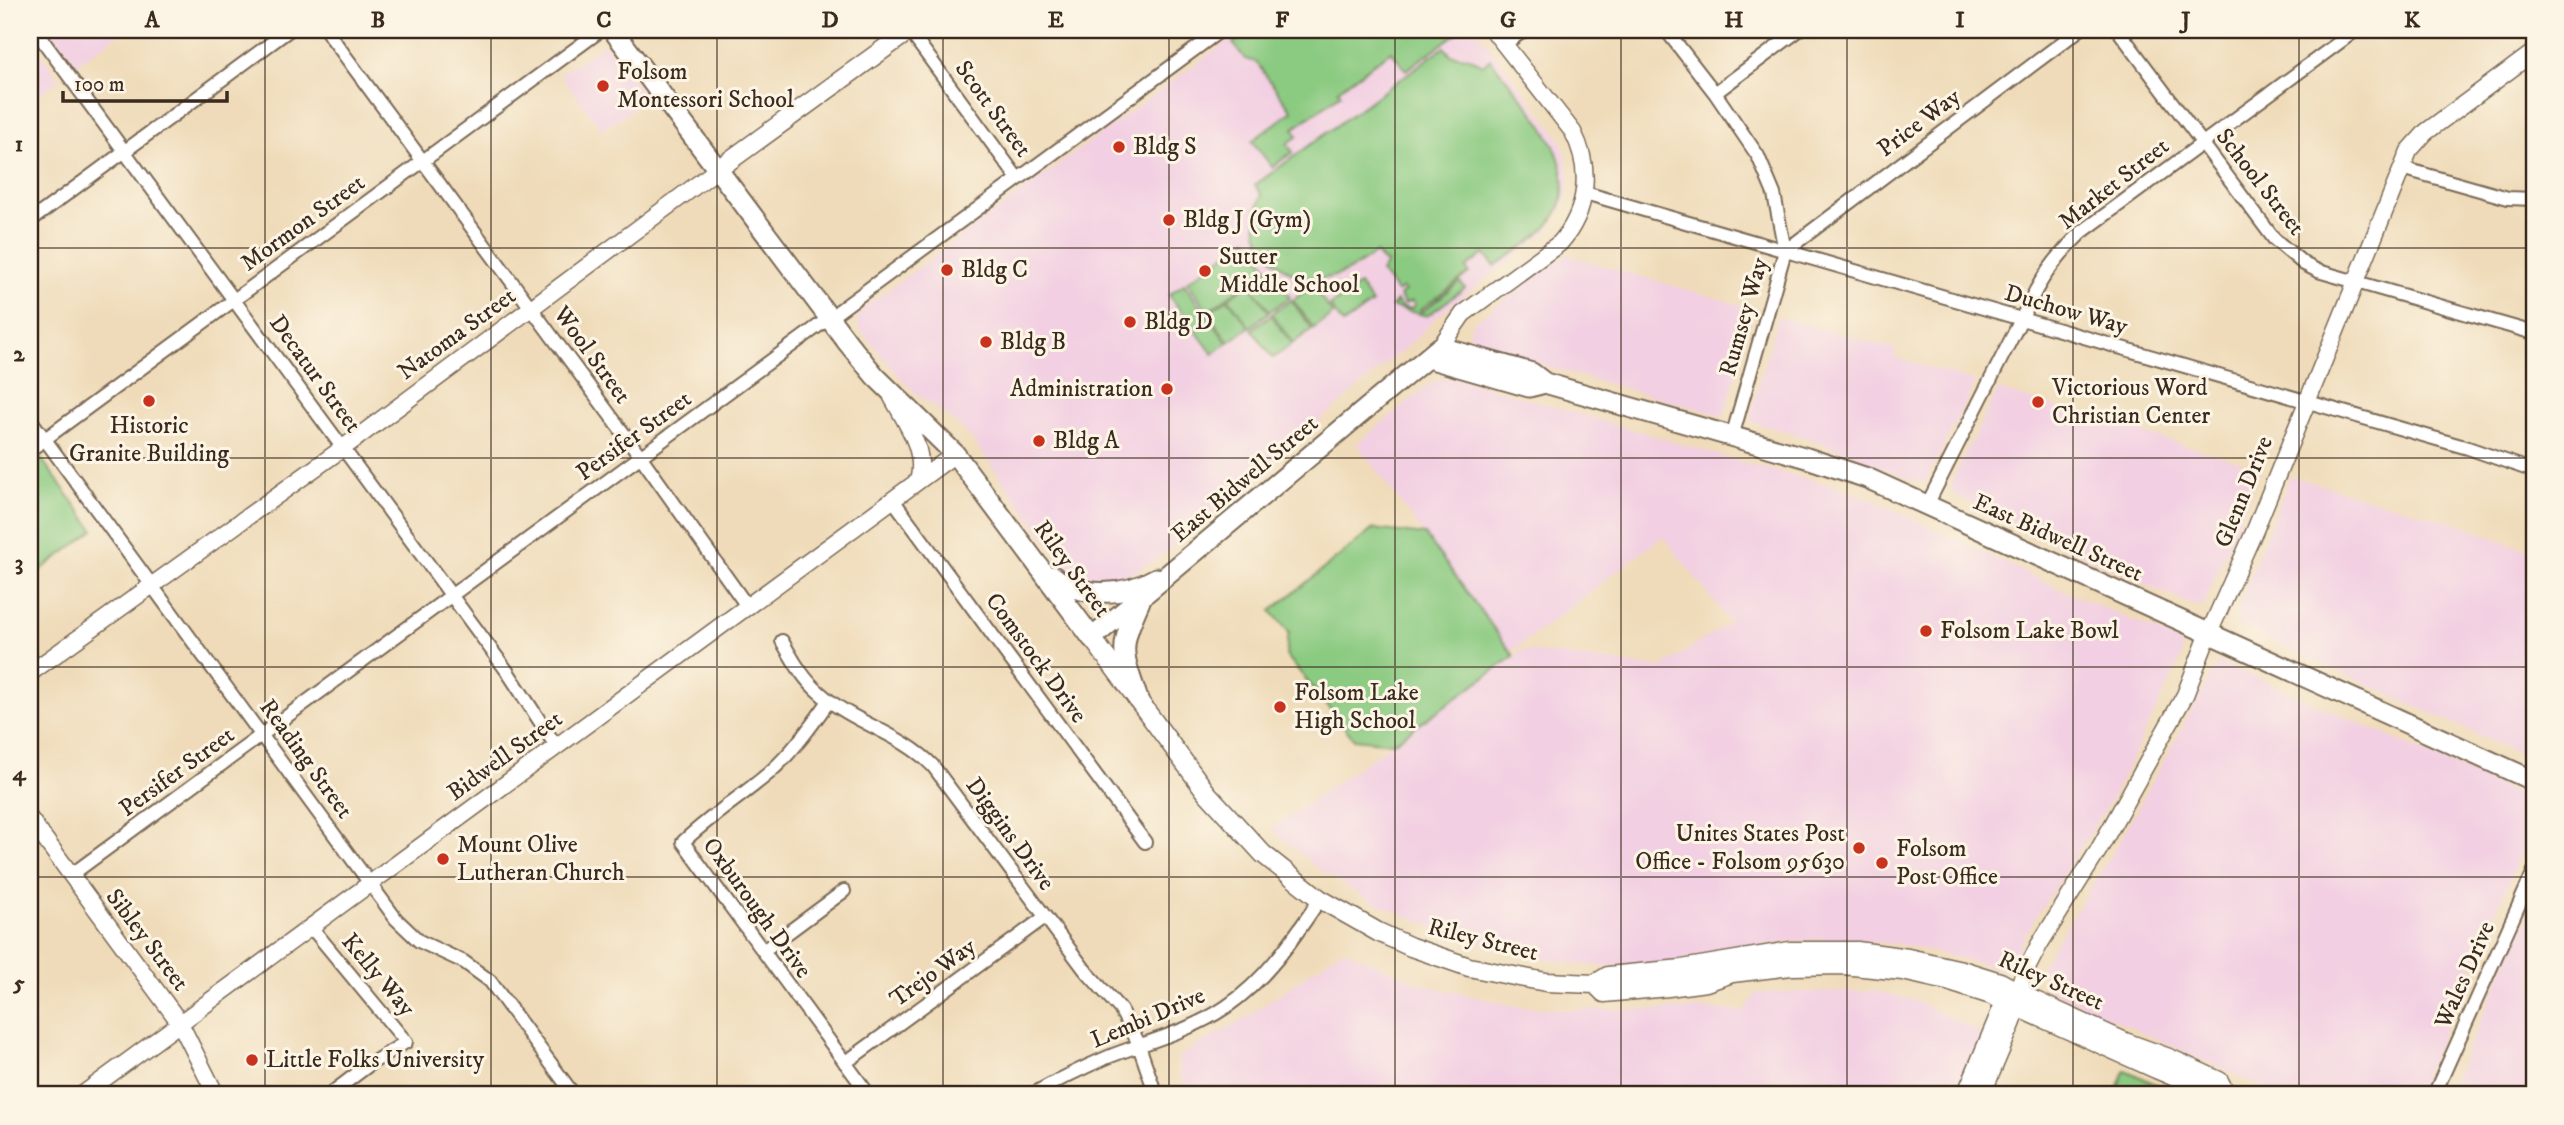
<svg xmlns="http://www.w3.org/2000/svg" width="2564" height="1125" viewBox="0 0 2564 1125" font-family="'IM FELL DW Pica',serif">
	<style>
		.built { fill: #f2cfe2 }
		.green { fill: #8bca81; stroke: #637a50; stroke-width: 2 }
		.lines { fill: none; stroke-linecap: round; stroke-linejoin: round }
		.minor-casing { stroke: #7a6854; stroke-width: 16 }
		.tertiary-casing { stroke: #7a6854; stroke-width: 19 }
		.secondary-casing { stroke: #7a6854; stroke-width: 21 }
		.primary-casing { stroke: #7a6854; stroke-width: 23 }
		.minor { stroke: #fff; stroke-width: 12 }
		.tertiary { stroke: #fff; stroke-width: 16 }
		.secondary { stroke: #fff; stroke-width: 18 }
		.primary { stroke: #fff; stroke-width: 19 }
		.grid { fill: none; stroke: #3b2a1e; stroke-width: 2; stroke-opacity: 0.55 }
		.poi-dot { fill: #c8321e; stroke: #fcf5e5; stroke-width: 2.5 }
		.labels { text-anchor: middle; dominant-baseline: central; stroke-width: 6; stroke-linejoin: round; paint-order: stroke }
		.poi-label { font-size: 24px; fill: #3b2a1e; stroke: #fcf5e5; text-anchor: start }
		.street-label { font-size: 24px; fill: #3b2a1e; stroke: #fcf5e5 }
		.neatline { fill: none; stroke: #3b2a1e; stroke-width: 2.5 }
		.grid-label { font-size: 23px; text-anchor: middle; font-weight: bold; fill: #3b2a1e }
	</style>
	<rect width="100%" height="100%" fill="#fcf5e5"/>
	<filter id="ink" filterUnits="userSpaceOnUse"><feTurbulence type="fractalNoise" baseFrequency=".0143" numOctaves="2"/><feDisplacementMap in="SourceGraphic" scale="14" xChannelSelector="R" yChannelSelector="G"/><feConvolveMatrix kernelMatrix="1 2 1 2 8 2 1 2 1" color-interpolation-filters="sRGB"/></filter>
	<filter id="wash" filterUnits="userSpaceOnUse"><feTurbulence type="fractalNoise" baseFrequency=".00686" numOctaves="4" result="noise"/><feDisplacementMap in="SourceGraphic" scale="28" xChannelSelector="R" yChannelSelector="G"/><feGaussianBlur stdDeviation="1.57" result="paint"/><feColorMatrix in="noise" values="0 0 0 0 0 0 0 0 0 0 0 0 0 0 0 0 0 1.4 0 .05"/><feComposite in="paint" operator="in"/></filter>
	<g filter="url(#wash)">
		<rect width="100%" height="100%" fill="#efdbb9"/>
		<path class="built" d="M50 30H124L76 65Z
			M1242 30H1476L1559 137 1565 151 1568 171 1569 183 1564 204 1547 232 1434 319 1419 336 1161 556 1120 580 1105 582 1080 578 1069 570 972 439 956 423 916 393 898 375 859 328 857 318 865 307Z
			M30 41 60 79 30 100Z
			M605 44 647 98 602 130 560 74Z
			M1566 255 1754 309 1724 416 1477 347 1470 340 1469 330 1475 321Z
			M1778 317 1896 349 1894 357 1976 382 1925 482 1920 483 1811 439 1755 423 1751 419V412Z
			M1454 377 1755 466 1835 486 1873 500 2064 591 2177 640 2182 647 2181 659 2110 802 2032 923 2010 964 2002 969 1905 945 1856 940 1819 939 1740 947 1684 960 1631 967 1584 965 1537 957 1494 948 1438 929 1367 899 1316 867 1272 829 1523 650 1661 668 1730 622 1663 536 1511 652 1357 444 1431 383 1443 378Z
			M1998 390 2261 468 2204 604 2199 606 2190 604 2018 527 1953 494 1951 486 1953 478Z
			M2290 476 2462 525 2534 553V760L2241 627 2237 622V609Z
			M2219 661 2534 801V824L2416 1095H2280L2051 991 2045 987 2042 980V965L2120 841Z
			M2534 902V1095H2447Z
			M1343 949 1424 985 1515 1006 1566 1010 1706 1009 1744 1012 1757 993 1875 991 1914 1000 1982 1033 1957 1095H1185L1178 1057 1246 1018Z"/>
		<path class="green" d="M1251 30H1461L1406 70 1391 51 1338 90 1341 94 1293 129 1298 136 1287 144 1293 152 1272 167 1252 141 1292 111 1256 62 1245 59 1233 43Z
			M1444 47 1451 55 1467 57 1483 65 1490 59C1522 100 1594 168 1550 223 1536 240 1513 253 1495 266L1484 254 1466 268 1469 273 1420 310 1422 312 1460 282 1465 288 1427 316 1392 307 1397 301 1401 307 1411 309 1415 305 1412 301 1404 304 1400 296 1405 291 1402 288 1397 292 1381 272 1387 263 1382 261 1376 253C1359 264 1344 276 1323 278 1290 281 1257 254 1256 221 1255 212 1259 203 1262 195L1255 185Z
			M1247 239 1268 268 1208 311 1187 282Z
			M1269 269 1290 297 1270 311 1249 283Z
			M1184 284 1227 343 1213 354 1169 295Z
			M1249 284 1269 312 1250 327 1229 298Z
			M1359 285 1372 303 1343 324 1330 306Z
			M1312 286 1333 314 1314 328 1293 300Z
			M1228 299 1249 327 1229 342 1208 313Z
			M1291 300 1312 329 1293 343 1272 314Z
			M1271 315 1292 344 1273 358 1252 329Z
			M40 457 94 530 30 578V465Z
			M1373 529 1425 535 1514 656 1393 743 1354 739 1286 655 1289 632 1271 611Z
			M2125 1070 2180 1095H2114Z"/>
	</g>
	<g filter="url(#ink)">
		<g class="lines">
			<g class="minor-casing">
				<path id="minor" d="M35 30 507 671 556 746
					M326 30 641 457 747 606
					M909 30 1018 179
					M1666 30 1715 93 1758 156 1774 194 1785 251 1732 437
					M2118 30 2274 239 2304 264 2318 271 2534 333
					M1504 44 1525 30
					M1715 93 1799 30
					M2402 168 2508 198 2534 199
					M1585 193 2468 448 2534 471
					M30 221 289 30
					M1785 251 2079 30
					M30 419 396 919 419 941 464 962 490 981 574 1095
					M30 450 601 30
					M893 500 1145 842
					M1927 505 2036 290C2048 268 2063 250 2082 232L2356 30
					M782 641C793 660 803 679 820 693 854 724 901 733 933 766L1085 970 1120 1009 1137 1040 1156 1095
					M829 701C811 726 793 752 769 773 741 797 710 816 683 842L869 1095
					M71 875 1221 30
					M311 927 406 1042 370 1064 329 1095
					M763 951 844 891
					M845 1063 1045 917
					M1031 1095C1056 1081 1082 1068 1108 1057 1148 1041 1189 1032 1226 1007 1267 979 1293 939 1320 899
					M2434 1095 2534 871"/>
			</g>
			<g class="tertiary-casing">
				<path id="tertiary" d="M1440 347 1463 314 1560 243C1588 211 1592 169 1573 132L1493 30
					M892 397C906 423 927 451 918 481
					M30 673 343 448 718 169
					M30 819 180 1023 216 1095
					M82 1095 955 454
					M1965 1095 2009 990
					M1982 1095 2013 1022 2022 994 2021 980 2039 945 2098 851 2185 695 2209 633 2255 530 2409 151 2426 132 2534 52"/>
			</g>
			<g class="secondary-casing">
				<path id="secondary" d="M718 169 910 30
					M1092 638 1207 793 1263 854 1320 899 1378 932 1411 947 1469 967 1514 976 1546 982 1595 984 1608 976 1682 969 1790 951H1857L1908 958 1962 970 2000 982 2033 1000 2125 1042 2169 1058 2219 1081 2225 1092
					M1595 984 1604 993 1668 987 1706 982 1732 973 1791 966 1843 965 1903 971 1947 981 1991 995 2156 1069 2211 1092H2225L2232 1095"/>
			</g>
			<g class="primary-casing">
				<path id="primary" d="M613 30 848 343 875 376 955 454 1092 638 1440 347 1532 373 1545 383 1807 458 1867 478 2534 781
					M1428 358 1529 387 1545 383
					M1053 576C1080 599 1126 596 1156 578
					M1138 699C1121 651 1119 648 1140 601"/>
			</g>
			<use href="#minor" class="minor"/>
			<use href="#tertiary" class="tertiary"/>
			<use href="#secondary" class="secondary"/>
			<use href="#primary" class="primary"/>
		</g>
	</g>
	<path class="grid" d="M265 30V1095M491 30V1095M717 30V1095M943 30V1095M1169 30V1095M1395 30V1095M1621 30V1095M1847 30V1095M2073 30V1095M2299 30V1095M30 248H2534M30 458H2534M30 667H2534M30 877H2534"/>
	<g class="poi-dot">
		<circle cx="603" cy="86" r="7"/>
		<circle cx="1119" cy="147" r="7"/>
		<circle cx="1169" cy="220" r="7"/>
		<circle cx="947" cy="270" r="7"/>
		<circle cx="1205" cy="271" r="7"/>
		<circle cx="1130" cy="322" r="7"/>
		<circle cx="986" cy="342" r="7"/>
		<circle cx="1167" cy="389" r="7"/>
		<circle cx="149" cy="401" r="7"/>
		<circle cx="2038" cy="402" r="7"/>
		<circle cx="1039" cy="441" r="7"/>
		<circle cx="1926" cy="631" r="7"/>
		<circle cx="1280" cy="707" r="7"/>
		<circle cx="1859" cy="848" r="7"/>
		<circle cx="443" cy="859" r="7"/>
		<circle cx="1882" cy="863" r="7"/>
		<circle cx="252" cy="1060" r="7"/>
	</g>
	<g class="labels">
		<g class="poi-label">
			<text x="617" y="72">Folsom<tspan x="617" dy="28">Montessori School</tspan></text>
			<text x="1133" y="147">Bldg S</text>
			<text x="1183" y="220">Bldg J (Gym)</text>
			<text x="1219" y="257">Sutter<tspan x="1219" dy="28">Middle School</tspan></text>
			<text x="961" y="270">Bldg C</text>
			<text x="1144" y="322">Bldg D</text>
			<text x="1000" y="342">Bldg B</text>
			<text x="2052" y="388">Victorious Word<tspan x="2052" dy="28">Christian Center</tspan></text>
			<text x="1153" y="389" text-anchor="end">Administration</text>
			<text x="149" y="426" text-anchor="middle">Historic<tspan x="149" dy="28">Granite Building</tspan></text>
			<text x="1053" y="441">Bldg A</text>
			<text x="1940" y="631">Folsom Lake Bowl</text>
			<text x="1294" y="693">Folsom Lake<tspan x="1294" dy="28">High School</tspan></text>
			<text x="1845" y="834" text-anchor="end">Unites States Post<tspan x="1845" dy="28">Office - Folsom 95630</tspan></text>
			<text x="457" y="845">Mount Olive<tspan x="457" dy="28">Lutheran Church</tspan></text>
			<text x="1896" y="849">Folsom<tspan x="1896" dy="28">Post Office</tspan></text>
			<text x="266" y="1060">Little Folks University</text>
		</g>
		<g class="street-label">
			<text transform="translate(993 109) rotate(54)">Scott Street</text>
			<text transform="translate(1919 123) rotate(-37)">Price Way</text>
			<text transform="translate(2260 182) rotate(52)">School Street</text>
			<text transform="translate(2114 184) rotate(-38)">Market Street</text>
			<text transform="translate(303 223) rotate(-36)">Mormon Street</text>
			<text transform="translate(2066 310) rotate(16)">Duchow Way</text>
			<text transform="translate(1744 317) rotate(-74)">Rumsey Way</text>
			<text transform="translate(457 334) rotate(-36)">Natoma Street</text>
			<text transform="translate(592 355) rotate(54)">Wool Street</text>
			<text transform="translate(315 374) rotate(54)">Decatur Street</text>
			<text transform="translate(634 436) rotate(-36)">Persifer Street</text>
			<text transform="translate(1245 479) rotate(-40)">East Bidwell Street</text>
			<text transform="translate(2244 492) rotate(-68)">Glenn Drive</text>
			<text transform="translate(2058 538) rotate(24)">East Bidwell Street</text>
			<text transform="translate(1072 569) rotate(54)">Riley Street</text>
			<text transform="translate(1036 658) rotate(54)">Comstock Drive</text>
			<text transform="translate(505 756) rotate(-36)">Bidwell Street</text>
			<text transform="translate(306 759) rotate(54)">Reading Street</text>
			<text transform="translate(177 772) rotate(-36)">Persifer Street</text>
			<text transform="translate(1010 834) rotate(54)">Diggins Drive</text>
			<text transform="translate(757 908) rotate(54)">Oxburough Drive</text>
			<text transform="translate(147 940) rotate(53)">Sibley Street</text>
			<text transform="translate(1483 940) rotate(14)">Riley Street</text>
			<text transform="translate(933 973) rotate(-36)">Trejo Way</text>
			<text transform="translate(378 975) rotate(50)">Kelly Way</text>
			<text transform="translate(2465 975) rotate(-66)">Wales Drive</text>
			<text transform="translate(2051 981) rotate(24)">Riley Street</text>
			<text transform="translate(1148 1018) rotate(-23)">Lembi Drive</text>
		</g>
	</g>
	<rect width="2564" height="1125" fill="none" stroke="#fcf5e5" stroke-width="77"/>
	<path d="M63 91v10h164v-10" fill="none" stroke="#3b2a1e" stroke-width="3.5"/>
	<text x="74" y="91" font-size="21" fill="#3b2a1e" stroke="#fcf5e5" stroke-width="5" paint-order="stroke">100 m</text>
	<rect x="38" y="38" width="2488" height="1048" class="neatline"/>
	<g class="grid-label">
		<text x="152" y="27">A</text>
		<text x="378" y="27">B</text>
		<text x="604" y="27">C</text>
		<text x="830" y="27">D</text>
		<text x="1056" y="27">E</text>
		<text x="1282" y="27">F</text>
		<text x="1508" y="27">G</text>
		<text x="1734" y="27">H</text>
		<text x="1960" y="27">I</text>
		<text x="2186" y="27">J</text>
		<text x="2412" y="27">K</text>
		<text x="19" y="151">1</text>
		<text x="19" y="361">2</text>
		<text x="19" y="570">3</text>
		<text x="19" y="780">4</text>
		<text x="19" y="990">5</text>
	</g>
</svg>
